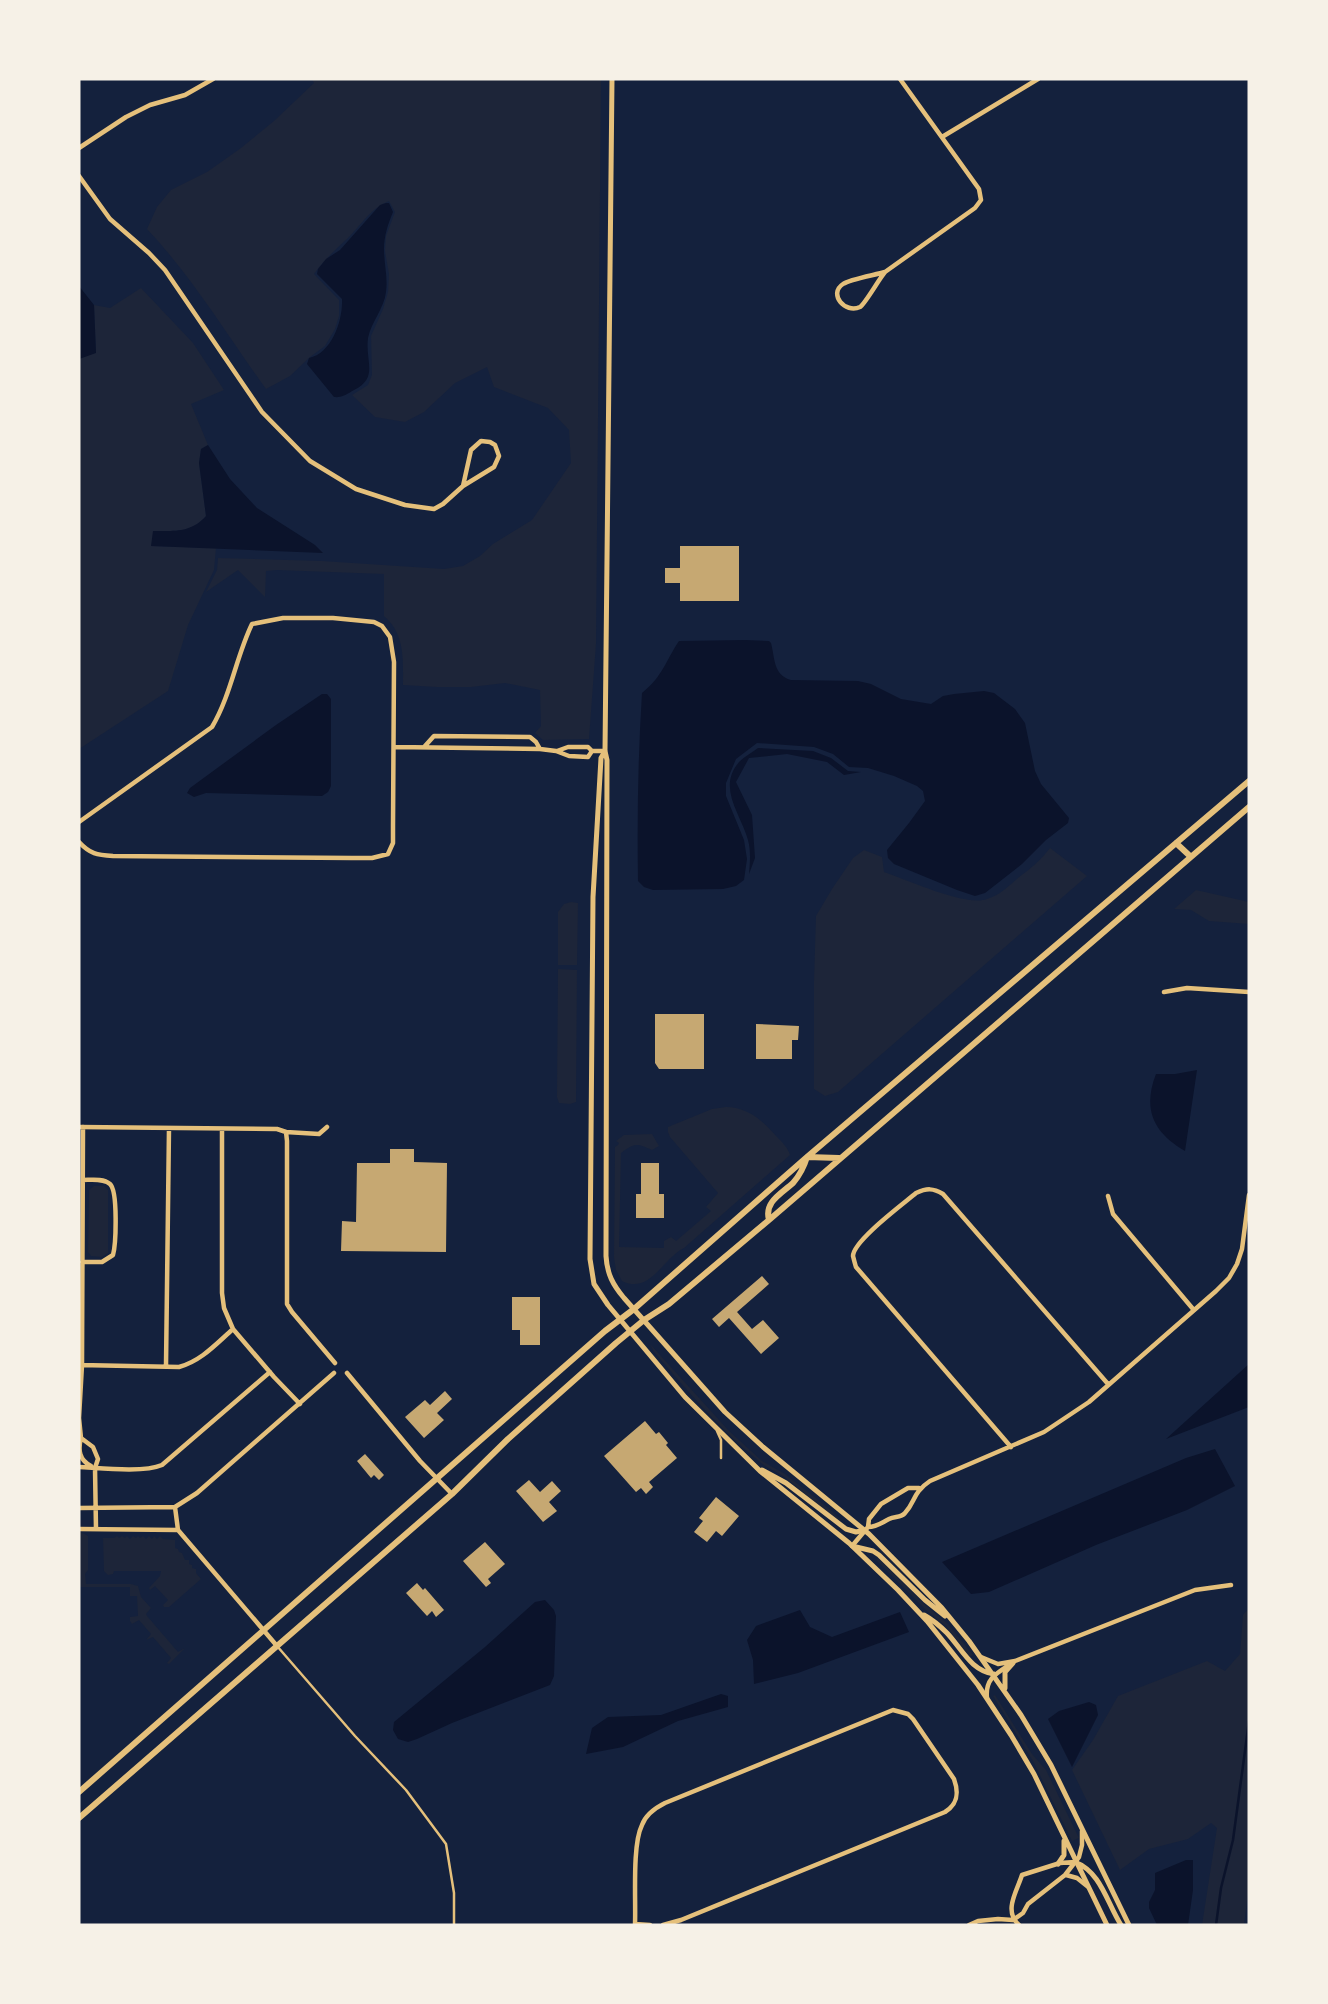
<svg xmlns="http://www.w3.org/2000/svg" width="1328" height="2004" viewBox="0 0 1328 2004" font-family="Jost,sans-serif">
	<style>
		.green { fill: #1d2539 }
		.water { fill: #0b132b }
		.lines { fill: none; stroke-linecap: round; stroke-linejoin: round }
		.stream { stroke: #0b132b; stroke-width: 2.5 }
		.building { fill: #c6a872 }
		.service { stroke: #e5c07b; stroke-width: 2.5 }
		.minor { stroke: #e5c07b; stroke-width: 4.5 }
		.tertiary { stroke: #e5c07b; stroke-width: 5 }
		.secondary { stroke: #e5c07b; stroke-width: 6 }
	</style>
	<rect width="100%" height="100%" fill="#14213d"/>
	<path class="green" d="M312 79H601L596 644 589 739 543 740 535 733 541 726 540 690 505 683 471 687H437L403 685C403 659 405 634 384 616V574L277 570 266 571 265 597 238 570 206 592 217 570 218 558 322 561 444 569 463 566 480 556 493 544 532 520 571 463 569 430 548 408 494 387 487 367 455 383 424 412 405 422 375 417 352 395 368 385 372 375 371 336 383 309 388 292 389 274 385 251 386 236 395 212 389 201C371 208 361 225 348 238 335 250 324 260 314 274L339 300V316L335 329 325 346 310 357 290 376 266 389C227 335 193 278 147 229L157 207 171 190 207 172 241 148 274 121 314 83Z
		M141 288 193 343 224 390 191 404 208 445 201 449 199 463 206 516C192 533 174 531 154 531L152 546 216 548 214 570 188 625 168 691 79 749V359L96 352 94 305 110 308Z
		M1050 848 1087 876 838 1092 825 1096 814 1089V981L816 916 832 889 853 858 864 850 882 857 884 872C908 880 966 907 987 899 1000 895 1009 886 1018 878 1030 869 1041 860 1050 848Z
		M1196 890 1249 902V924L1209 921 1191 910 1174 909Z
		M571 902 578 903 577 965H558V912L564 904Z
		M558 969 577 970 576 1102 570 1104 559 1103 557 1097Z
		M726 1107C748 1107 763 1121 777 1137 783 1143 788 1148 790 1155L684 1248C663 1258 650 1295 622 1281L616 1270 614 1258 615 1147 618 1145 619 1143 616 1141 624 1135 652 1134 659 1146 652 1150C637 1144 636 1142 621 1153L619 1247 664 1248V1241L671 1237 676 1241 711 1211 706 1207 718 1193 670 1137 668 1132V1127L712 1109Z
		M94 1186H104L108 1190V1253L102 1257 91 1256 88 1252 89 1190Z
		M650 1344 729 1431 762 1461 785 1474 832 1511 843 1522C825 1513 804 1492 787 1479 779 1472 768 1469 760 1462 720 1430 687 1390 654 1352Z
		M79 1531 88 1536V1570L85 1574 86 1584H131L138 1586 141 1597 151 1608 146 1614 147 1616 178 1652 185 1648 169 1664 167 1663 171 1658 153 1637 146 1640 151 1634 139 1620 132 1624 130 1621V1617L138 1616 137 1596H130V1587H79Z
		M117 1536 119 1538 122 1536 125 1538 127 1536 130 1539 133 1536 136 1538 138 1536 140 1538 143 1536 146 1539 149 1536 152 1539 154 1536 157 1539 160 1536 163 1539 175 1540V1548L178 1549 179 1552 182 1553 185 1560H189V1564L192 1565V1568L196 1569V1573L201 1579 169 1607H164L163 1605 168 1600 155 1586 150 1590 149 1588 160 1576 161 1571H114L113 1574 108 1575 104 1571 103 1538H114Z
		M878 1558 923 1603 948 1624 973 1655 970 1657 946 1626 927 1611 876 1560Z
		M1249 1608V1885L1244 1925H1202L1217 1828 1211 1823 1188 1839 1149 1849 1120 1870 1072 1770 1093 1740 1118 1696 1207 1661 1225 1671 1240 1654 1243 1615Z
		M995 1695 1032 1754 1046 1770 1079 1838 1072 1841 1033 1761 993 1696Z"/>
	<path class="water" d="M386 203H389L393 212C388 224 384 236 384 249 384 264 388 277 386 292 384 309 371 322 368 338 365 362 379 377 354 390 347 394 342 398 334 397L307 364 309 358C332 353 343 320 342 299L317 274 318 269 326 259 340 250 380 205Z
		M79 286 94 305 96 353 79 359Z
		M208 445 230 479 257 508 315 545 323 553 151 546 153 531C174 531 191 533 206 516L199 463 201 449Z
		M745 640 769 641 771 643C775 658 773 675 791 680L858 681 871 684 901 699 931 704 943 696 954 694 984 691 994 693 1015 709 1025 723 1035 771 1041 784 1069 818 1068 823 1046 840 1022 864 985 893 975 896 957 890 894 864 888 858 887 850 909 823 925 801 923 791 917 786 894 776 868 768 849 767 833 754 814 747 757 743 736 759 726 783V796L744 840 747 859 744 880 736 886 723 889 653 890 644 887 638 881C637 818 638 756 642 693 663 676 665 662 679 641Z
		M322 694H327L331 699V786L328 792 322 796 206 793 194 797 187 793 190 788 276 725Z
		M758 748 813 751 831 758 848 771 861 772 844 775 827 762 787 754 749 758 736 782 752 815 755 858 749 874C750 862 751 851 748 840 741 814 716 787 740 761 745 756 753 752 758 748Z
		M1197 1070 1185 1151C1154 1133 1142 1110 1156 1074H1175Z
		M1249 1364V1407L1166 1439Z
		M1215 1449 1235 1486 1187 1510 1096 1545 989 1592 971 1594 942 1562 1186 1458Z
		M545 1600 554 1610 556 1616 554 1676 550 1685 452 1723 417 1739 408 1742 398 1739 393 1730 394 1722 485 1647 535 1602Z
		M800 1610 810 1627 832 1637 900 1612 909 1632 798 1673 754 1684 753 1660 747 1640 756 1626Z
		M721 1694 728 1696V1707L678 1721 623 1747 586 1754 592 1728 608 1717 661 1715Z
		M1089 1702 1096 1705 1098 1715 1072 1767 1048 1719 1059 1711Z
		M1186 1860H1193V1890L1188 1925H1157L1149 1908V1902L1155 1890V1873Z"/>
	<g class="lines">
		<path class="stream" d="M1216 1925 1221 1888 1233 1840 1249 1721"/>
	</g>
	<path class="building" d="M680 546H739V601H680V583H665V568H680Z
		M655 1014H704V1069H659L655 1063Z
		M756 1024 799 1026 798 1040H792V1059H756Z
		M390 1149H414V1162L447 1163 446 1252 341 1251 342 1221 356 1222 357 1163H390Z
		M641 1163H659V1194H664V1218H636V1194H641Z
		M762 1276 769 1284 737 1312 752 1329 763 1320 779 1338 761 1354 729 1318 719 1327 712 1319Z
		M512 1297H540V1345H520V1330H512Z
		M445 1391 452 1399 437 1413 444 1420 424 1438 405 1417 425 1400 430 1405Z
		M645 1421 656 1434 659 1432 668 1443 666 1445 677 1458 649 1482 653 1487 646 1494 641 1488 636 1492 604 1456Z
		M365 1454 384 1475 379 1480 374 1475 371 1478 357 1461Z
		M529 1480 540 1492 552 1481 561 1491 549 1502 557 1511 543 1522 516 1491Z
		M716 1497 739 1516 722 1536 716 1531 707 1542 694 1532 703 1521 699 1518Z
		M485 1542 505 1564 488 1579 491 1583 486 1587 463 1561Z
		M417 1583 423 1590 425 1588 444 1610 436 1617 432 1611 427 1616 406 1593Z"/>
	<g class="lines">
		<path class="service" d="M717 1431 721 1440V1458
			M277 1646 355 1736 406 1790 446 1844 454 1893V1925"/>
		<path class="minor" d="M942 137 1038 79
			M79 148 126 117 150 105 185 95 213 79
			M79 176 110 219 149 253 165 270 262 412 310 461 356 489 405 505 434 509 443 504 463 486 494 467 499 456 495 445 490 442 481 441 471 450 463 486
			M885 272C875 275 850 279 843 284 828 294 845 314 860 307 865 304 879 279 885 272L975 208 981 200 979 189 900 79
			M425 746 434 736 530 737 536 742 540 749
			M394 747 540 749 556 751 569 756 588 757 592 751
			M557 751 568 747H588L592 751H605
			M79 822 212 727C231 695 236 657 252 624L283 618H333L374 622 382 626 390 637 394 662 393 826V843L388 854 372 858H352L113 856C97 855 90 854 79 842
			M1164 992 1187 988 1249 992
			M79 1127 277 1129 286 1132 287 1141V1304L292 1312 335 1363
			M83 1127 82 1365 79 1418 81 1438 93 1447 98 1459 95 1468 96 1529
			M222 1130V1293L224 1308 233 1329 274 1377 300 1404
			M286 1132 319 1134 327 1127
			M1108 1196 1113 1214 1193 1309
			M82 1262H102L113 1255C116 1244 118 1191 110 1184 103 1178 91 1180 83 1180
			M80 1365 179 1367C201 1361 216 1344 233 1329
			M166 1366 169 1128
			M347 1373 420 1461 452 1494
			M81 1438C78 1450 79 1460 91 1466
			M1011 1447 856 1267C855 1264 854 1260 853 1256 853 1241 903 1204 916 1193 927 1188 933 1188 943 1194L1108 1384
			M79 1467C100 1468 143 1473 162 1465L270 1372
			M79 1508 175 1507
			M868 1527C877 1527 881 1523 889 1519 895 1516 901 1518 905 1513 916 1501 912 1493 930 1481L1044 1432 1089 1402 1216 1291 1229 1278 1237 1264 1242 1249 1249 1195
			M79 1529 178 1530
			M178 1530 175 1507 197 1493 334 1373
			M178 1530 277 1646
			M852 1546 868 1527 869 1519 881 1504 908 1488H919
			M981 1657 998 1664 1015 1661 1195 1590 1231 1585
			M987 1698C985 1680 995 1674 1009 1665
			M1066 1875 1077 1878 1087 1886
			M650 1925 635 1924C636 1899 632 1845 642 1825 646 1814 655 1808 665 1803L893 1710 908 1714 913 1719 954 1779C959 1793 958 1804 945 1812L681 1920 663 1925
			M969 1925 978 1921 998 1919 1013 1920 1023 1913 1028 1904 1065 1875 1079 1857 1082 1845V1831
			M1019 1925C1003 1911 1017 1891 1022 1875L1060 1863 1075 1862"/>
		<path class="tertiary" d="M612 79 605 751 607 760 606 1256C607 1274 613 1285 624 1298L725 1412 763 1447 869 1534 942 1608 969 1641 1021 1715 1051 1765 1129 1925
			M605 751 601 758 593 897 590 1259 594 1284 608 1305 685 1397 760 1471 849 1543 898 1590 927 1621 978 1685 1011 1735 1034 1774 1107 1925
			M762 1470 786 1483 846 1529 856 1532 865 1530
			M852 1546 873 1551 879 1555 925 1600 945 1616
			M924 1615C933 1620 940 1626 947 1633 962 1649 971 1671 994 1674
			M1005 1688V1672L1013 1663
			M1075 1862C1101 1872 1107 1903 1121 1925
			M1058 1864 1064 1855V1841"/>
		<path class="secondary" d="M1176 843 1191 857
			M769 1220C764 1202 781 1194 793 1183 800 1175 804 1167 807 1157L839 1158
			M79 1792 605 1331 634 1309 807 1157 1249 781
			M79 1818 452 1494 508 1439 616 1343 644 1320 669 1304 769 1220 1249 807"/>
	</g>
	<rect width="1328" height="2004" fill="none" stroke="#f6f1e7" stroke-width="161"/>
</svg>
